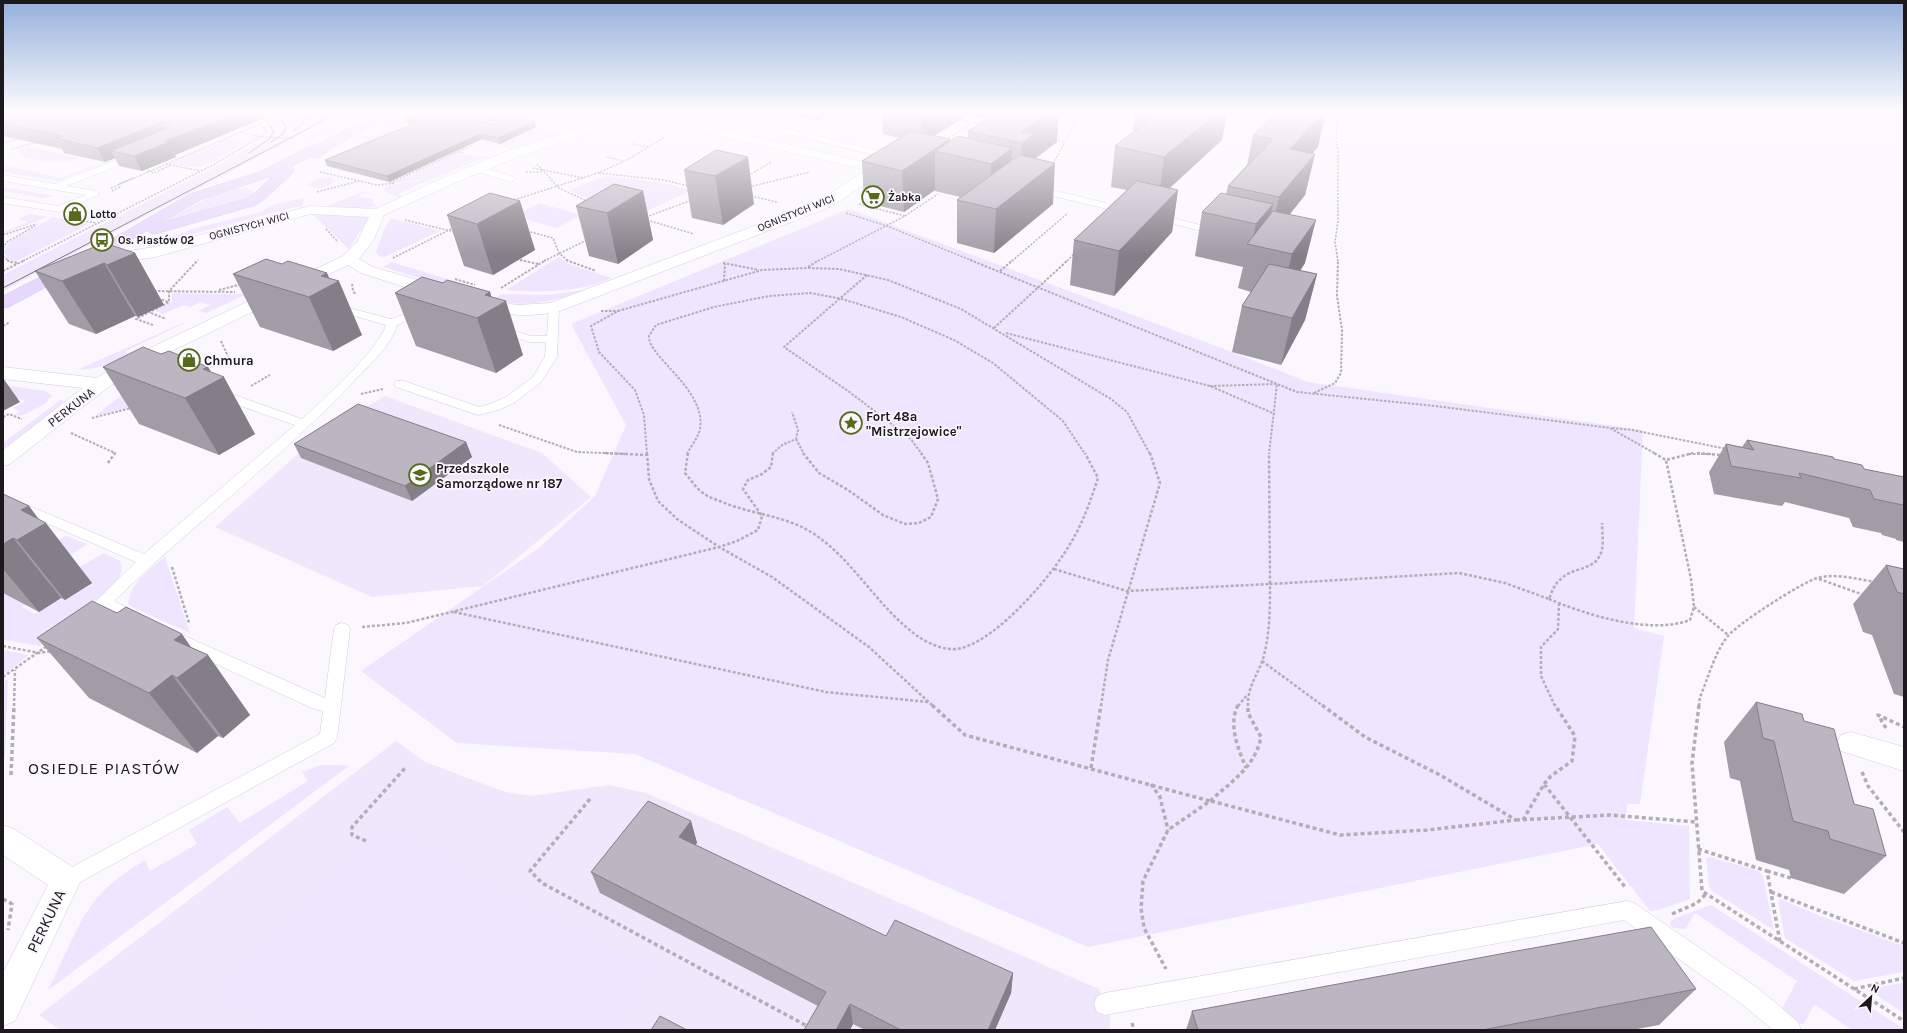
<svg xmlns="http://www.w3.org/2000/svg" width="1907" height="1033" viewBox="0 0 1907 1033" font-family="Karla,sans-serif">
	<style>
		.built { fill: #efe7fb }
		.green { fill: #efe5fe }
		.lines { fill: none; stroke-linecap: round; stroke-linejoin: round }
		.lane-casing { stroke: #d3ceda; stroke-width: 1 }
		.street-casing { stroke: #d3ceda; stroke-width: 1 }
		.secondary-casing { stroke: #d3ceda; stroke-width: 1 }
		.path-far3 { stroke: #b1aeb5; stroke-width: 1.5; stroke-dasharray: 2 1.5; stroke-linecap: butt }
		.path-far2 { stroke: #b1aeb5; stroke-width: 2; stroke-dasharray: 2.5 1.5; stroke-linecap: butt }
		.path-far1 { stroke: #b1aeb5; stroke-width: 2.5; stroke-dasharray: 3 2; stroke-linecap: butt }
		.path { stroke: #b1aeb5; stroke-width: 3.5; stroke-dasharray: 4 3; stroke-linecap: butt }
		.lane { fill: #fff; fill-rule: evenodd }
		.street { fill: #fff; fill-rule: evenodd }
		.secondary { fill: #e8d7fc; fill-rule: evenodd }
		.tram { stroke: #78767b; stroke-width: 1 }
		.path-bridge { stroke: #b1aeb5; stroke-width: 1.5; stroke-dasharray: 2 1.5; stroke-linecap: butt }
		.wall { fill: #a19da7; fill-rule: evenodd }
		.shaded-wall { fill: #837f88 }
		.building { fill: #bbb6c2; stroke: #837f88 }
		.labels { text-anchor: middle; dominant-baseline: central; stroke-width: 3.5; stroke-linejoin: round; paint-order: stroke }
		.far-poi-label { font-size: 11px; font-weight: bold; fill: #1b191d; stroke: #faf7ff; text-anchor: start }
		.far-street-label { font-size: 11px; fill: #1b191d; stroke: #faf7ff }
		.poi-label { font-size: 13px; font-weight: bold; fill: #1b191d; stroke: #faf7ff; text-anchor: start }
		.street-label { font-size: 13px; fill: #1b191d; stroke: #faf7ff }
		.near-street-label { font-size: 16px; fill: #1b191d; stroke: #faf7ff }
		.near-neighbourhood-label { font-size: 17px; letter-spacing: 1px; fill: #1b191d; stroke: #faf7ff }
	</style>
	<rect width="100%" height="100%" fill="#faf7ff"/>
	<path class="built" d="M258 112H342L3 291V279L241 156 258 146 265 141 270 133 268 126Z
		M405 112H492L559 134 516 149H509L484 143 487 138 405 123 396 116Z
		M385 396 542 453 591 497 483 586 372 597 215 527 316 438Z
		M396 741 425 762 505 792 532 796 609 785 646 793 1099 989 1110 1018V1030H60L39 1015Z"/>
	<path class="green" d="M279 112H303V119L287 122Z
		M310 112H336L315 123H307Z
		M358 112H363L302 143 310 136Z
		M392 118 399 124 416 128 325 167 324 164 377 133Z
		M192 128H194L59 181 3 172V165L60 178Z
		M239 134 245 135 236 139 248 141 225 155 217 157 221 158C198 169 196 169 171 164Z
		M288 140 290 141 128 225Z
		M265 141 241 156 3 279V275L221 164 256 143Z
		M29 147 33 148 81 158C63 165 34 162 17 153L18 150Z
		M458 153 493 158 488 161 487 158 480 159 435 178 393 183Z
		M605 176 659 182 692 190 627 220 570 190Z
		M330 177 335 181C329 187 314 191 307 185L317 179Z
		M431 179 400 193 402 199 383 190 389 185Z
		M3 187 55 196 43 198 3 191Z
		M240 188 248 189 253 192C247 205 176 219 160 223L218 193Z
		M365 191H367L358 196 372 199 377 207 353 209 327 206Z
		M304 198 302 207H296L166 241 164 239 197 228 260 212 276 204Z
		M539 203 581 215 557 228 515 216Z
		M849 209 1232 352 1308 382 1643 430 1634 628 1664 636 1640 804H1627L1626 820 1689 826 1690 899 1659 910 1650 911 1598 844 1088 947 635 754 457 743 361 671 539 548 595 496 626 425 571 324Z
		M310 212 370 216 349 249Z
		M29 214 48 217 3 234V232L29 222 18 219Z
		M53 217 89 224 15 262 11 261 3 252 11 241Z
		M391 218 440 231 384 257 379 256 376 252 383 232Z
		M559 257 569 264 611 278C585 292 535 293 506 290Z
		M391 262 487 291 480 296 383 267Z
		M591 289C559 300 527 309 493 300L501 294 548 295Z
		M172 293 247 294 206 313 199 311 210 305 201 302 190 307 184 305 163 314 155 311 172 301Z
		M183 323H185L124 352 130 354C114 361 97 371 79 369Z
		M3 385 45 391 52 395 45 404 21 416 16 414 20 411 13 408 25 401 3 393Z
		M132 387 194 391 95 416Z
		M62 399 63 402 51 413 3 449V443Z
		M66 536 87 544 51 568 27 557Z
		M104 553 120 561C128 582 100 597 86 608V611L40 646 3 640V593L25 605 22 607 35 614 61 598 65 600 71 572Z
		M165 557 190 633 134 608 128 604C131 581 149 570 165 557Z
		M3 650 29 655 3 675Z
		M8 679 5 758 3 760V682Z
		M321 765H339L349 766 48 990C62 963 78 920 97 898 111 882 127 871 145 860L150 871 197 844 189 830 227 807 240 823 308 781 302 772Z
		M382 826 654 972 613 1030H276L214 990Z
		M1710 857 1759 871 1763 876 1774 930 1712 891 1709 886 1706 858Z
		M1780 899 1818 915 1904 946V972L1854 981 1785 938 1778 901Z
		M1711 905 1904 1029V1030H1852L1814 1004 1804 1024C1792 1023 1787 1019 1782 1008L1797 981 1695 913 1685 929 1674 928 1670 925 1671 921 1675 918Z
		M1904 982V1013L1873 993 1874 989Z"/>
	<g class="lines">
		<g class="lane-casing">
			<path id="lane" d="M702 112H714L894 154 898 157 894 160Z
				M135 153 138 154V158L66 186 96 191 100 194 59 212 3 203V197L58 206 86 195 3 181V175L55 184Z
				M478 166 514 177 515 179 511 182 475 171V167Z
				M1035 186 1131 209 1133 211 1128 214 1032 191V187Z
				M1156 214 1221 230 1223 232 1218 235 1153 219 1151 217Z
				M334 304 391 319 423 308 428 311 427 313 397 325C391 346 370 364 355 380 281 459 192 525 114 601L143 616 145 620 143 624 137 626 131 624 98 606 95 602 136 562 3 504V495L144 554 295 425 215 397 213 394 215 391H223L302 419C323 401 379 349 386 325L330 309 329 307 330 305Z
				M554 304 559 307 557 357 541 382 514 403 498 410 478 415 396 387 394 384 396 381H404L479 407 490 404 506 397 533 377 545 357 546 342H530L494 331 492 329 498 326 531 336H547L549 307Z
				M342 623 348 625 350 629 337 738 334 743 73 886 66 889 59 886 56 880 59 874 320 734 323 711 314 709 168 642 166 638 168 634 174 632 180 634 325 698 334 629 336 625Z
				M1627 901 1634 903 1759 989 1798 1022 1801 1030H1773L1743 1005 1624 920 1105 1015 1097 1012 1094 1004 1097 996 1105 993Z"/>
		</g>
		<g class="street-casing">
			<path id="street" d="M629 112H647L878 165 883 166 885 169 843 199 825 209 560 311C530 318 503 315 474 308L472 304 474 300 480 299 517 305 550 303 815 203 867 170 638 117 515 158 450 185 384 215 374 239 359 259 373 267 445 288 447 292 445 296 439 297 433 296 361 273 348 265 135 369 107 388 10 464 3 466V450L83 388 3 379V367L97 378 123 361 343 256 357 242 369 217 310 214 155 257 129 261 100 256 97 253 100 250 105 248 129 251 154 247 310 206 376 209 440 179 505 152Z
				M1851 732 1904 747V771L1841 751 1837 743 1841 735Z
				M3 825 14 829 77 870 81 880 15 1021 3 1026V973L48 885 3 855Z"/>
		</g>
		<g class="secondary-casing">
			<path id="secondary" d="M380 112H394L392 115 332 148 321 157 316 158 311 156 291 167 295 170 293 173 266 198 256 205 155 234 150 233 148 230 103 256 9 307 3 308V296L93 250 190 194 259 172 302 150 322 142ZM272 176 256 192 246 199 158 224 200 200Z"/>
		</g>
		<path class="path-far3" d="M957 119 982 124
			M278 125 334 112
			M264 128 278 125 268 112
			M242 132 261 124
			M1055 139 1065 142
			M946 140 972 123
			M3 144 17 139
			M632 144 649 147
			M12 149 36 142
			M458 152 465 153
			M607 157 624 161
			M166 164 200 171
			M537 164 559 188 589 202
			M1053 164 1081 112
			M533 168 584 178
			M162 169 171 165
			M320 172 377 185 395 183
			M526 172H543
			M599 173 663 180 689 186
			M748 176 771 162
			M390 183 473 145
			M119 184 133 178
			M749 187 810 172
			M111 188 241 132 260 137 267 132 257 118
			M112 191 122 186
			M317 192 359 181
			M751 196 777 202
			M514 200 598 173 627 160 665 137
			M859 204 905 216
			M846 213 887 226 973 261
			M646 217 692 200
			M76 220 97 223
			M405 220 455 232
			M647 220 694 234
			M326 229 338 242
			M527 231 553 238 559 253 568 261
			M3 235 37 224
			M3 248 7 242 35 226
			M3 256 9 261
			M393 258 453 228
			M517 259 524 261
			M23 261 215 164 260 137 294 138
			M544 261 587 240
			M818 261 905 216 938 194
			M1012 261 1068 213
			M1067 261 1075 253
			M1338 261 1335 242 1338 221V152L1336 137 1338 112"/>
		<path class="path-far2" d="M7 260 10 262 18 263
			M520 260 538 264
			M566 260 596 271
			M970 260 1297 392 1435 406 1610 428 1656 454
			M723 263 759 270
			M808 267 819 260
			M3 271 25 260
			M1000 271 1013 260
			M867 275 784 347 848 391 909 437 922 454
			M455 279 475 285
			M724 281 725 264
			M352 284 353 291 356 295
			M501 288 546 260
			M219 290 242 284
			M154 291 235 292
			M158 298 168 302
			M601 311H618
			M151 313 166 319
			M153 325 136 319 169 302V291L198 260
			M3 326 10 322
			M994 328 1068 260
			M1006 333 1210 386 1275 414
			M221 341 230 361
			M251 386 270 375
			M1210 386 1277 384 1269 454
			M1314 393 1335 383 1341 373 1342 330 1337 296 1338 260
			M361 394 383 389
			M3 417 9 414 22 419
			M92 418 131 408
			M499 425 577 452 628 454
			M1612 428 1632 430 1727 449
			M71 433 115 453 114 454
			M796 439 804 454
			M647 454 644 415 635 390 599 352 591 326 618 311 762 270 807 268 839 269 888 280 961 309 1111 399 1127 412 1150 454
			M687 454C691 446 698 438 700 429 707 390 647 356 649 336L656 325 714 307 769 296 810 293 842 299 901 317 954 340 993 363 1063 421 1085 454
			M772 454 782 445 796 439 798 430 792 412
			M1689 454H1711"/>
		<path class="path-far1" d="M605 453 646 455
			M647 453 649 479 658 501 677 519 719 547 772 577 869 647 933 706
			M688 453 685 473C691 480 696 488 703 493 708 497 714 499 720 501 749 514 783 515 811 532 854 559 877 608 919 637 931 645 948 652 962 648 1000 637 1054 574 1073 539 1084 520 1091 499 1098 478L1085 453
			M803 453 819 473 848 490 883 515 905 524 919 523 931 517 938 499 928 463 921 453
			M1654 453 1666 460 1693 453
			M1697 453 1721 455
			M108 463 115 453
			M172 567 189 623
			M1054 569 1127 591 1270 584 1269 453
			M1819 579 1864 595
			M1549 599C1587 615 1650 635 1690 620L1694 607 1691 579 1666 460
			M1694 607 1728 635
			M454 612 826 692 928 702
			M362 627 406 623 719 547 737 541 758 530 762 516 743 489 748 480 762 474 771 467 773 453
			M3 646 39 653 52 651
			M1262 661 1323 706
			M3 677 47 646
			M14 706 15 670
			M1101 706 1108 660 1160 483 1150 453
			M1238 706 1247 695
			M1248 706C1247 689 1256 677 1262 662 1270 637 1270 609 1270 584L1459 573 1505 583 1549 599C1552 591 1555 583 1562 578 1572 568 1592 570 1599 557 1605 548 1602 533 1602 523
			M1555 706 1541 676V647L1558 629 1559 604
			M1699 706 1700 697C1708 679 1715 651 1728 636 1737 624 1803 582 1817 578 1835 573 1857 579 1875 582"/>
		<path class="path" d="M932 705 965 735 1210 801 1168 830 1143 881 1141 908 1144 928 1166 969
			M1238 705C1228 725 1238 748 1246 768
			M1699 705 1692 763 1702 891 1904 1021
			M1886 728 1878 715 1904 727
			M1091 768 1101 705
			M1862 772 1868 786 1904 832
			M11 775 14 705
			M1151 784 1160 797 1168 830
			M1544 784 1551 776 1572 761 1575 736 1555 705
			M590 799 530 871 542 883 807 1026
			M1210 801C1232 781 1255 767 1261 737L1248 713V705
			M1211 801 1340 835 1427 830 1516 820 1440 775 1365 737 1322 705
			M1516 820 1610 815 1696 822
			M1523 820 1544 784 1625 887
			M366 841 352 835V827L406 767
			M1698 849 1767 871 1780 942
			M1767 871 1791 878
			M1771 892 1904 943
			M3 899 12 904 8 930
			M1672 914 1697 903 1706 894
			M1854 989 1904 978
			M1132 1023 1134 1030"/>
		<use href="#lane" class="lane"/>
		<use href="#street" class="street"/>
		<use href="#secondary" class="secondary"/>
		<path class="tram" d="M293 131 303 123 306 112
			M271 142 283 134 286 127 276 112
			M249 153 269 139 274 132 261 112
			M3 288 340 112"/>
		<path class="path-bridge" d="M148 171 154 173 162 169"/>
	</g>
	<path class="wall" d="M3 112H262L264 118 175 155 176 157 142 171 119 166 115 158 105 162 64 153 62 149 3 136Z
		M446 112H505L536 127 500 144 482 139 389 182 327 166 325 160 412 124 407 123 406 117 408 116 407 113 497 125 500 123Z
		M782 112H835L817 121 783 113Z
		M882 112H1068L1058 118 1057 142 1035 158 1053 204 994 253 957 243V200L960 197 935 191V190L904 212 864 202 862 161 900 138 883 134ZM968 115 986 119 968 131V138L950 141 934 136Z
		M1135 112H1227L1222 140 1169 188 1178 190 1172 232 1114 296 1070 285 1074 240 1127 190 1111 187 1115 146 1133 133Z
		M1253 135 1318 147 1312 154H1315L1305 195 1290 214 1305 263 1300 271 1317 274 1305 320 1281 365 1232 352 1242 306 1251 292 1238 288 1243 267 1195 256 1202 212 1226 194 1228 186 1247 165Z
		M716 150 754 204 723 225 692 218 684 170Z
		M643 191 653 240 618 264 589 256 576 206Z
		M520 201 535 250 493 275 464 266 447 215Z
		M135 253 164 305 138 317 135 316 96 334 69 324 35 271Z
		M327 273 329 278 362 335 333 351 260 327 233 274Z
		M490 292 491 297 523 355 496 373 416 346 395 293Z
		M161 354 208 367 211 372 255 434 219 455 139 424 103 367Z
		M1747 440 1834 459 1864 469 1904 477V542L1896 540V539L1882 535 1881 533 1853 527 1849 518 1785 502 1782 506 1714 494 1709 472 1726 444 1742 447Z
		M466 442 472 457 412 501 301 458 294 444Z
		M3 494 29 506 39 520 92 583 65 600 61 598 39 612 3 593Z
		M1886 565 1904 569V697L1894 694 1872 635 1863 632 1853 604Z
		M117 613 208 655 250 715 223 738 218 736 197 753 89 698 37 638Z
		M1756 702 1804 721 1886 856 1844 894 1791 878 1789 870 1756 860 1740 781 1730 778 1724 742Z
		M691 821 697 843 695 845 886 936 1013 973 1011 993 995 1030H865L853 1024 850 1030H804L818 1006 600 893 591 872Z
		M1696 989 1659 1025 1632 1030H1186L1192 1011Z"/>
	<path class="shaded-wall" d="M240 112H262L264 118 175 155 176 157 142 171 134 156 165 141Z
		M816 112H835L817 121Z
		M921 112H968V115L922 143Z
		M1041 112H1068L1058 118 1057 142 1032 161 1020 181 1022 143 1021 132Z
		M1218 112H1227L1222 140 1159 198 1164 157Z
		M1324 112H1326L1318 147 1281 190 1290 149Z
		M535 121 536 127 500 144 498 138Z
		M162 122 169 137 111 151 115 158 105 162 97 148Z
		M480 134 482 139 389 182 387 176Z
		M950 139V154L935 151V190L904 212 902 171Z
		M1012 148 1011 188 990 205 991 164Z
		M1315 154 1305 195 1270 239 1279 197Z
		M748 157 754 204 723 225 715 176Z
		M1055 163 1053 204 994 253 996 209Z
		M1178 190 1172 232 1114 296 1119 251Z
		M643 191 653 240 618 264 607 213Z
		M520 201 535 250 493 275 477 224Z
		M1273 204 1264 247 1251 245 1256 224Z
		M1316 220 1305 263 1281 299 1292 254Z
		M135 253 164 305 138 317 107 265Z
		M104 263 135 316 96 334 62 281Z
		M327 273 332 285 339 281 362 335 333 351 309 297 321 276Z
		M1317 274 1305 320 1281 365 1292 318Z
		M490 292 495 308 506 301 523 355 496 373 477 318 485 295Z
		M208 367 216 381 224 377 255 434 219 455 185 398 203 369Z
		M3 378 20 402 3 411Z
		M466 442 472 457 412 501 405 486Z
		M29 506 43 525 46 523 92 583 65 600 17 540 21 510Z
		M13 538 61 598 39 612 3 569V544Z
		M182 634 200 660 208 655 250 715 223 738 177 678 174 640Z
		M172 675 218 736 197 753 149 693Z
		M691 821 697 843 686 859 679 837Z
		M1013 973 1011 993 995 1030H988Z
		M850 1004 853 1024 850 1030H836Z"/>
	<path class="building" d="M3 112H240L165 141 169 142 134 156 111 151 170 127 171 125 169 122H162L97 148 56 138 62 136 3 123Z
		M410 112H443L497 125 503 122 501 118 470 112H505L535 121 498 138 480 134 387 176 325 160 420 121 406 117 413 114 407 113Z
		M998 112H1050L1021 132 1033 134 1022 143 968 131Z
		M1138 112H1218L1164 157 1115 146 1156 115Z
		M1277 112 1296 115 1299 112H1324L1290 149 1315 154 1279 197 1228 186 1273 139 1253 135Z
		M911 131 950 139 902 171 862 161Z
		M958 136 1012 148 991 164 935 151Z
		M716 150 748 157 715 176 684 170Z
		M1019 155 1055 163 996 209 957 200Z
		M1137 181 1178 190 1119 251 1074 240Z
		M614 184 643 191 607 213 576 206Z
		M490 193 520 201 477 224 447 215Z
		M1221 193 1273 204 1256 224 1202 212Z
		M1273 211 1316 220 1292 254 1247 244Z
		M104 243 135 253 107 265 104 263 62 281 35 271Z
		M266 259 282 264 288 261 327 273 321 276 339 281 309 297 233 274Z
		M1269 264 1317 274 1292 318 1242 306Z
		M422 277 443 283 447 280 490 292 485 295 506 301 477 318 395 293Z
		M143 347 161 354 169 351 208 367 203 369 224 377 185 398 103 367Z
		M358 404 466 442 405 486 294 444Z
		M1747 440 1833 457 1834 459 1862 465 1864 469 1904 477V507L1903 505 1874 499 1870 490 1799 473 1801 478 1731 466 1726 444 1754 450Z
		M3 494 29 506 21 510 46 523 17 540 13 538 3 544Z
		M1886 565 1904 569V594L1897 592Z
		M92 601 117 613 126 607 182 634 174 640 208 655 177 678 172 675 149 693 37 638Z
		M1756 702 1802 714 1804 721 1834 729 1854 804 1873 809 1886 856 1830 839 1828 831 1793 821 1774 741 1763 738Z
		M648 801 691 821 679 837 886 936 895 920 1013 973 988 1030H901L850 1004 836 1030H804L826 992 591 872Z
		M1651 927 1696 989 1482 1030H1198L1192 1011 1511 952Z
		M660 1016 687 1030H651Z"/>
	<linearGradient id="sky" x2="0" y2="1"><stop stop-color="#94b0db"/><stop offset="0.44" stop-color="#fdfbff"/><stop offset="1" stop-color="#fdfbff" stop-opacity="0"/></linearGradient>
	<rect width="1907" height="256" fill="url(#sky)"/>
	<defs>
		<g id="supermarket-ring" transform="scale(1.15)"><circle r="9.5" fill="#faf7ff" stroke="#556b1a" stroke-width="1.5"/><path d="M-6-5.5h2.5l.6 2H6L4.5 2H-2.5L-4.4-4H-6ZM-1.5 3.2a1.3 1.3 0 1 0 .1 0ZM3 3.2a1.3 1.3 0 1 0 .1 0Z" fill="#556b1a"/></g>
		<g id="shop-ring" transform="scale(1.15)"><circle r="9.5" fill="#faf7ff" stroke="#556b1a" stroke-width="1.5"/><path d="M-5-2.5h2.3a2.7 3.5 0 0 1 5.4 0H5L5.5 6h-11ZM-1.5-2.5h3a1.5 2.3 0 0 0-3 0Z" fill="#556b1a"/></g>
		<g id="bus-ring" transform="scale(1.15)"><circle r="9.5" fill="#faf7ff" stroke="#556b1a" stroke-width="1.5"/><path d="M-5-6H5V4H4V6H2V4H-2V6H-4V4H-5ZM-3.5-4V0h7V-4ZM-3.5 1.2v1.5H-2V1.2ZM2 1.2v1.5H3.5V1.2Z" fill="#556b1a"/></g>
		<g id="sight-ring" transform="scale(1.15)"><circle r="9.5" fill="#faf7ff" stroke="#556b1a" stroke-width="1.5"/><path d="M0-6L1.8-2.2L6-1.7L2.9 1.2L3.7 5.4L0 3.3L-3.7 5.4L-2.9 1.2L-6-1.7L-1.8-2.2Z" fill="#556b1a"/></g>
		<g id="school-ring" transform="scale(1.15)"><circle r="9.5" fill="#faf7ff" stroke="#556b1a" stroke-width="1.5"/><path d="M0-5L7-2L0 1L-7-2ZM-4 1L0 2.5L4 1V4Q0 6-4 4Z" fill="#556b1a"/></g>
	</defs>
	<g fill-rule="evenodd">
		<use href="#supermarket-ring" x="873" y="197"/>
		<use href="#shop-ring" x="75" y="214"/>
		<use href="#bus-ring" x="102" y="240"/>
		<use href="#shop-ring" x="189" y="360"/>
		<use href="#sight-ring" x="851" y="423"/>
		<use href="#school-ring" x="420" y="475"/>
	</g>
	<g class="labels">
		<g class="far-poi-label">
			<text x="888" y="197">Żabka</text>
			<text x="90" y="214">Lotto</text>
			<text x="118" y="240">Os. Piastów 02</text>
		</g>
		<g class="far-street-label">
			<text transform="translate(796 213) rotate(-22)">OGNISTYCH WICI</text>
			<text transform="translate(249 226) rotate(-15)">OGNISTYCH WICI</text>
		</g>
		<g class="poi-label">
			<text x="204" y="360">Chmura</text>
			<text x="866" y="416">Fort 48a<tspan x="866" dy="15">"Mistrzejowice"</tspan></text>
			<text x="436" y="468">Przedszkole<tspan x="436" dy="15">Samorządowe nr 187</tspan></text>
		</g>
		<g class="street-label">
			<text transform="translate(71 407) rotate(-38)">PERKUNA</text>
		</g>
		<g class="near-street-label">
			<text transform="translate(46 921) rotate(-64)">PERKUNA</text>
		</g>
		<g class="near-neighbourhood-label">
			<text x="104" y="768">OSIEDLE PIASTÓW</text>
		</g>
	</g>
	<rect width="1907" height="1033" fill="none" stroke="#1b191d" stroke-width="8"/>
	<g transform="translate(1871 997) rotate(26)" stroke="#faf7ff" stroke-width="3" paint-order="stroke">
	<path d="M0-3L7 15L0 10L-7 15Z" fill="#1b191d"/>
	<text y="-6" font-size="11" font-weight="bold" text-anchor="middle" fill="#1b191d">N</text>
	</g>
</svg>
